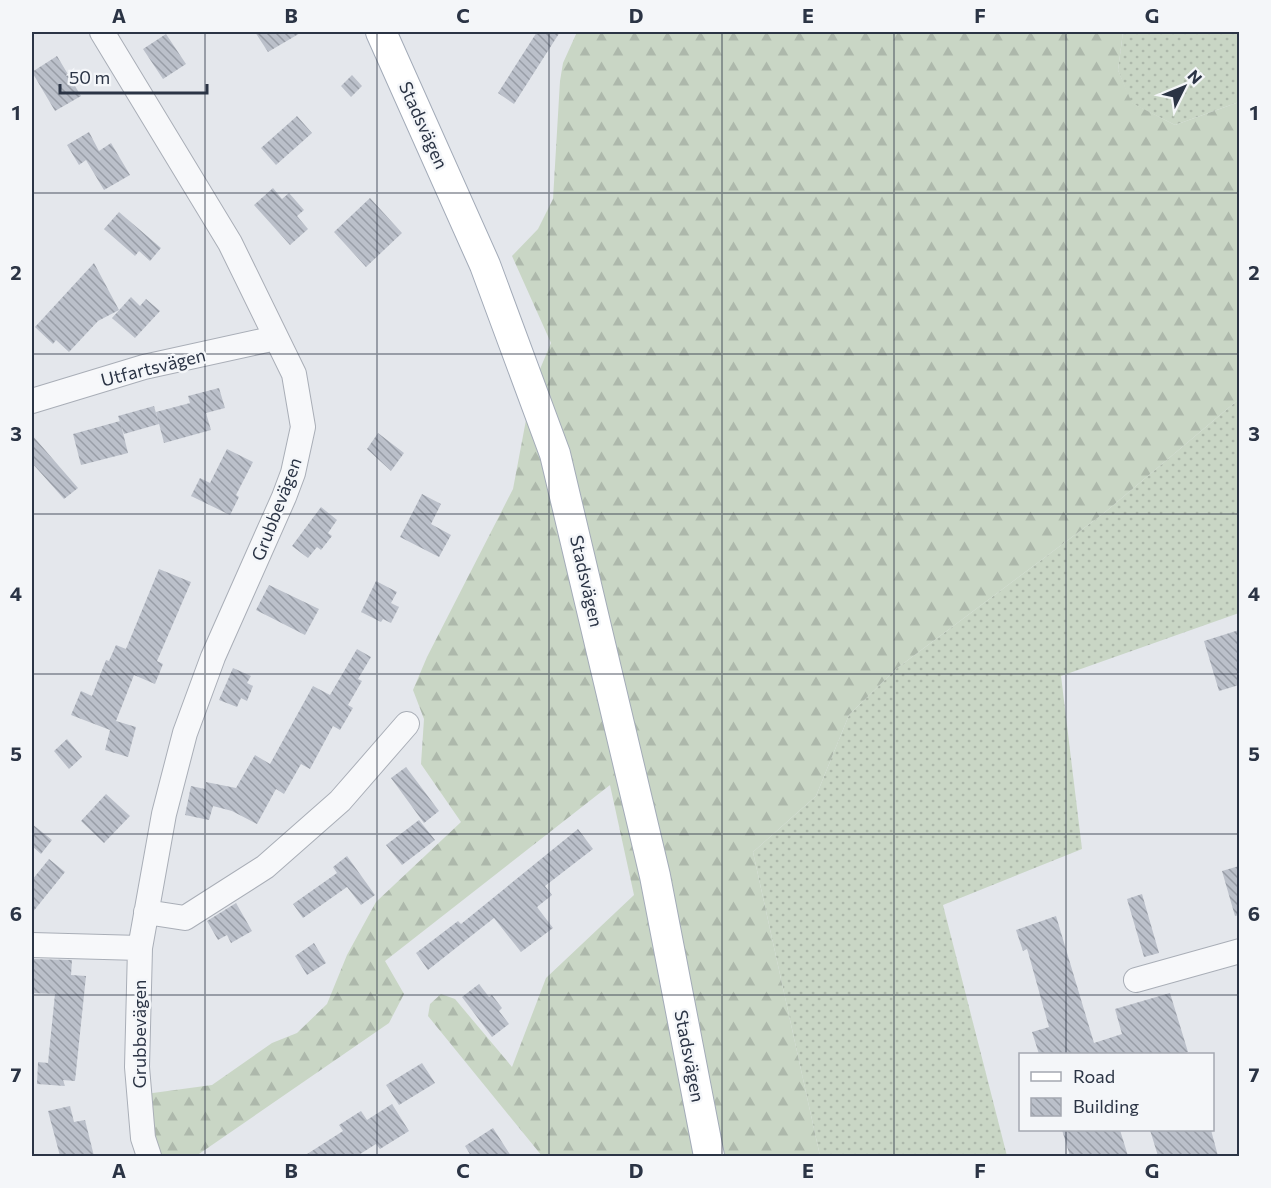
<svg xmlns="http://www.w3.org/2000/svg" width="1271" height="1188" viewBox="0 0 1271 1188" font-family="Commissioner,sans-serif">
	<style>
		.grass { fill: url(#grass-dots) }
		.forest { fill: url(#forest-firs) }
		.building { fill: url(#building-back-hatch) }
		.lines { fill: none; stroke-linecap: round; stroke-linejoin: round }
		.minor-casing { stroke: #a9aeb7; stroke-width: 26 }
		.major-casing { stroke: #a3abb8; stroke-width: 32 }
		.minor { stroke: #f7f8fa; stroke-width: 24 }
		.major { stroke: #fff; stroke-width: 30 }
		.grid { fill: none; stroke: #2b3445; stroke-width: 1.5; stroke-opacity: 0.55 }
		.labels { text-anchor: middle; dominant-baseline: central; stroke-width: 5; stroke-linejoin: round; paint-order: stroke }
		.street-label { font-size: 18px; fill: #2b3445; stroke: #f4f6f9 }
		.neatline { fill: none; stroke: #2b3445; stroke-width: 2 }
		.grid-label { font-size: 20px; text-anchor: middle; font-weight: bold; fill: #2b3445 }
	</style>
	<defs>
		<pattern id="grass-dots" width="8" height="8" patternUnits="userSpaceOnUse" patternTransform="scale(1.5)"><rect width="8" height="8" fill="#c9d6c5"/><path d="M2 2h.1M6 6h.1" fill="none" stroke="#adb8ab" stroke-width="1.8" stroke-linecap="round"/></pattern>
		<pattern id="forest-firs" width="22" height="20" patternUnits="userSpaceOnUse" patternTransform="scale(1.5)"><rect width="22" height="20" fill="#c9d6c5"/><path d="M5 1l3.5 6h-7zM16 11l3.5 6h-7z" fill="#adb8ab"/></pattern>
		<pattern id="building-back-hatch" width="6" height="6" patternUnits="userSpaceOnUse" patternTransform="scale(1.5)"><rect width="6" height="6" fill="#bbc0ca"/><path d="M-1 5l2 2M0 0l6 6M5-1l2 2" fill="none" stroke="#989da6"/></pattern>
	</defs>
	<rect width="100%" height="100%" fill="#e4e7ec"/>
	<path class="grass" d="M1123 32H1239V102L1175 125 1131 103 1118 70Z
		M1239 399V613L1061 676 1082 849 943 905 1007 1156H820L753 852 816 796 849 715 896 669 1104 513Z"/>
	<path class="forest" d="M577 32H1123L1118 70 1132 103 1175 125 1239 102V399L1104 513 896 669 849 715 816 796 753 852 820 1156H542L428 1016 430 1004 441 994 455 999 512 1067 546 978 634 895 610 785 385 961 404 994 389 1023 196 1156H149L138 1095 212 1085 272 1043 297 1033 327 1004 347 955 376 902 461 822 421 764 424 719 413 690 427 657 513 489 532 388 551 343 512 256 538 229 553 199 560 81 563 63Z"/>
	<path class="building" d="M255 32H302L268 52Z
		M537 32H560L514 104 498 93Z
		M166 34 186 64 163 79 143 49Z
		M57 56 81 96 55 111 32 72Z
		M352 75 362 86 351 97 341 86Z
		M297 116 312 133 276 165 261 148Z
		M89 132 99 151 111 143 130 175 104 190 86 160 79 165 67 145Z
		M273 188 282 199 289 193 304 210 297 216 308 229 290 245 254 205Z
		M370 198 402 233 366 267 334 232Z
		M119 212 161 248 150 261 139 251 135 256 104 229Z
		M94 263 119 310 98 321 69 352 56 340 53 344 35 327Z
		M131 297 140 306 146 299 160 311 135 338 112 318Z
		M219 388 225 408 206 413 211 430 164 443 156 412 190 403 188 396Z
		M154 406 159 424 124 434 118 416Z
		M120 421 128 453 81 465 73 434Z
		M378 433 404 453 391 471 367 449Z
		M32 435 78 488 64 499 32 463Z
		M227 449 253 462 236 495 239 497 230 515 191 496 200 478 210 483Z
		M422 494 441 504 431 524 451 535 439 557 400 537Z
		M321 507 337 520 328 533 332 536 321 550 317 547 308 558 292 546Z
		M159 569 191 582 157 661 163 664 155 684 134 675 116 721 136 727 128 757 105 750 110 730 71 715 81 691 92 696 106 660 109 661 116 645 126 649Z
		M376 581 397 592 391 603 399 607 391 623 383 619 381 622 361 612Z
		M269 585 319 609 305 635 256 610Z
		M1239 630V685L1219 691 1204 641Z
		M357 649 371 657 358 679 362 681 348 705 353 708 340 730 333 726 310 769 301 764 284 794 276 789 257 824 232 811 213 806 209 820 185 815 191 786 205 789 206 782 236 788 255 755 270 764 313 686 330 695Z
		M233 668 251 676 247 683 253 686 247 701 241 698 237 707 219 700Z
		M67 739 82 757 69 769 54 751Z
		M406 767 439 811 424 823 391 778Z
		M106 794 130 816 104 843 81 821Z
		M419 820 435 840 402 865 386 845Z
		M32 824 52 840 41 854 32 846Z
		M578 829 593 849 545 886 552 895 537 907 553 928 521 952 494 918 428 970 416 953 458 921 461 924Z
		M347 856 375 895 361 905 347 887 303 918 293 904 337 873 333 867Z
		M49 859 65 872 32 913V880Z
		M1239 866V915L1235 916 1222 871Z
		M1142 894 1159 953 1144 957 1127 899Z
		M236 903 252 931 231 943 227 935 218 940 207 921Z
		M1056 916 1094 1043 1122 1034 1115 1009 1170 993 1188 1052 1179 1054H1039L1032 1032 1049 1027 1028 952 1027 949 1023 951 1016 930Z
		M314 943 326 963 307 975 295 956Z
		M32 959 72 960 71 975 86 976 75 1081 63 1080 65 1086 37 1084 38 1062 48 1063 55 994 32 993Z
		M479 984 489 997 492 995 502 1008 499 1011 509 1024 492 1037 462 997Z
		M422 1063 435 1083 399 1105 386 1085Z
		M392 1104 409 1131 380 1149 376 1144 357 1156H304L343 1131 339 1125 361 1111 367 1120Z
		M70 1106 74 1122 85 1120 94 1156H60L48 1111Z
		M493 1128 511 1156H471L465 1146Z
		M1062 1130H1120L1128 1156H1070Z
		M1150 1130H1211L1218 1156H1158Z"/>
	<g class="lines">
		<g class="minor-casing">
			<path id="minor" d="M102 32 230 243 294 374 303 427 293 473 284 497 213 657 185 733 164 814 140 948 137 1067 143 1138 149 1156
				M32 401 144 367 276 338
				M146 912 185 918 265 867 340 801 407 724
				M32 945 140 948
				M1136 980 1240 951"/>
		</g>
		<g class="major-casing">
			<path id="major" d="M381 32 485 265 555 454 655 876 709 1156"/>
		</g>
		<use href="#minor" class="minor"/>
		<use href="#major" class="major"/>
	</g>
	<path class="grid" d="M205 32V1156M377 32V1156M549 32V1156M722 32V1156M894 32V1156M1066 32V1054M32 193H1240M32 354H1240M32 514H1240M32 674H1240M32 834H1240M32 995H1240M1066 1130V1156"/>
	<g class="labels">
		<g class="street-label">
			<text transform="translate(424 125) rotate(66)">Stadsvägen</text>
			<text transform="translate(153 367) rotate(-14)">Utfartsvägen</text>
			<text transform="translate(276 509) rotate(-69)">Grubbevägen</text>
			<text transform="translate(587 581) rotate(77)">Stadsvägen</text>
			<text transform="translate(139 1034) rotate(-90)">Grubbevägen</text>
			<text transform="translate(690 1056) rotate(79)">Stadsvägen</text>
		</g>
	</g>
	<rect width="1271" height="1188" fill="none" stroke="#f4f6f9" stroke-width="66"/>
	<rect x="1019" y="1053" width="195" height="78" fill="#f4f6f9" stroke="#a4a8b1" stroke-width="1.5"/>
	<rect x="1031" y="1072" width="30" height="9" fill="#ffffff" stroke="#a4a8b1" stroke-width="1.5"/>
	<text x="1073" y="1083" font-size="18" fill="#2b3445">Road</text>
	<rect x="1031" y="1098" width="30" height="18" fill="url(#building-back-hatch)" stroke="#a4a8b1" stroke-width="1.5"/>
	<text x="1073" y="1113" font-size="18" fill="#2b3445">Building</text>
	<g transform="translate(1184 87) rotate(47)" stroke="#f4f6f9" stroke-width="4.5" paint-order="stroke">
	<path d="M0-4.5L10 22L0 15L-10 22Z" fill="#2b3445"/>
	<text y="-9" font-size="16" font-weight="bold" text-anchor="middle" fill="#2b3445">N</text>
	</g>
	<path d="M60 84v9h147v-9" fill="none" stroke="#2b3445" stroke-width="3"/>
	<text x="69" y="84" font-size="18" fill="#2b3445" stroke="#f4f6f9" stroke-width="4.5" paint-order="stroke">50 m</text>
	<rect x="33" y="33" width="1205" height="1122" class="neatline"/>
	<g class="grid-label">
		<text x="119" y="23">A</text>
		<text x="291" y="23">B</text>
		<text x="463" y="23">C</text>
		<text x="636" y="23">D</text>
		<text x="808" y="23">E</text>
		<text x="980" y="23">F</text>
		<text x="1152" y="23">G</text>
		<text x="16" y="120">1</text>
		<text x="1254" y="120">1</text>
		<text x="16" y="280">2</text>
		<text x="1254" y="280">2</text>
		<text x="16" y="441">3</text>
		<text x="1254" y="441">3</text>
		<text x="16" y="601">4</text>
		<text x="1254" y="601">4</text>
		<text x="16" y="761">5</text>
		<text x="1254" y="761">5</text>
		<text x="16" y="921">6</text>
		<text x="1254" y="921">6</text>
		<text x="16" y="1082">7</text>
		<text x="1254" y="1082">7</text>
		<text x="119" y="1178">A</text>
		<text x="291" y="1178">B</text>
		<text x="463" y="1178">C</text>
		<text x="636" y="1178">D</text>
		<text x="808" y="1178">E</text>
		<text x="980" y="1178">F</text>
		<text x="1152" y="1178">G</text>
	</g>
</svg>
